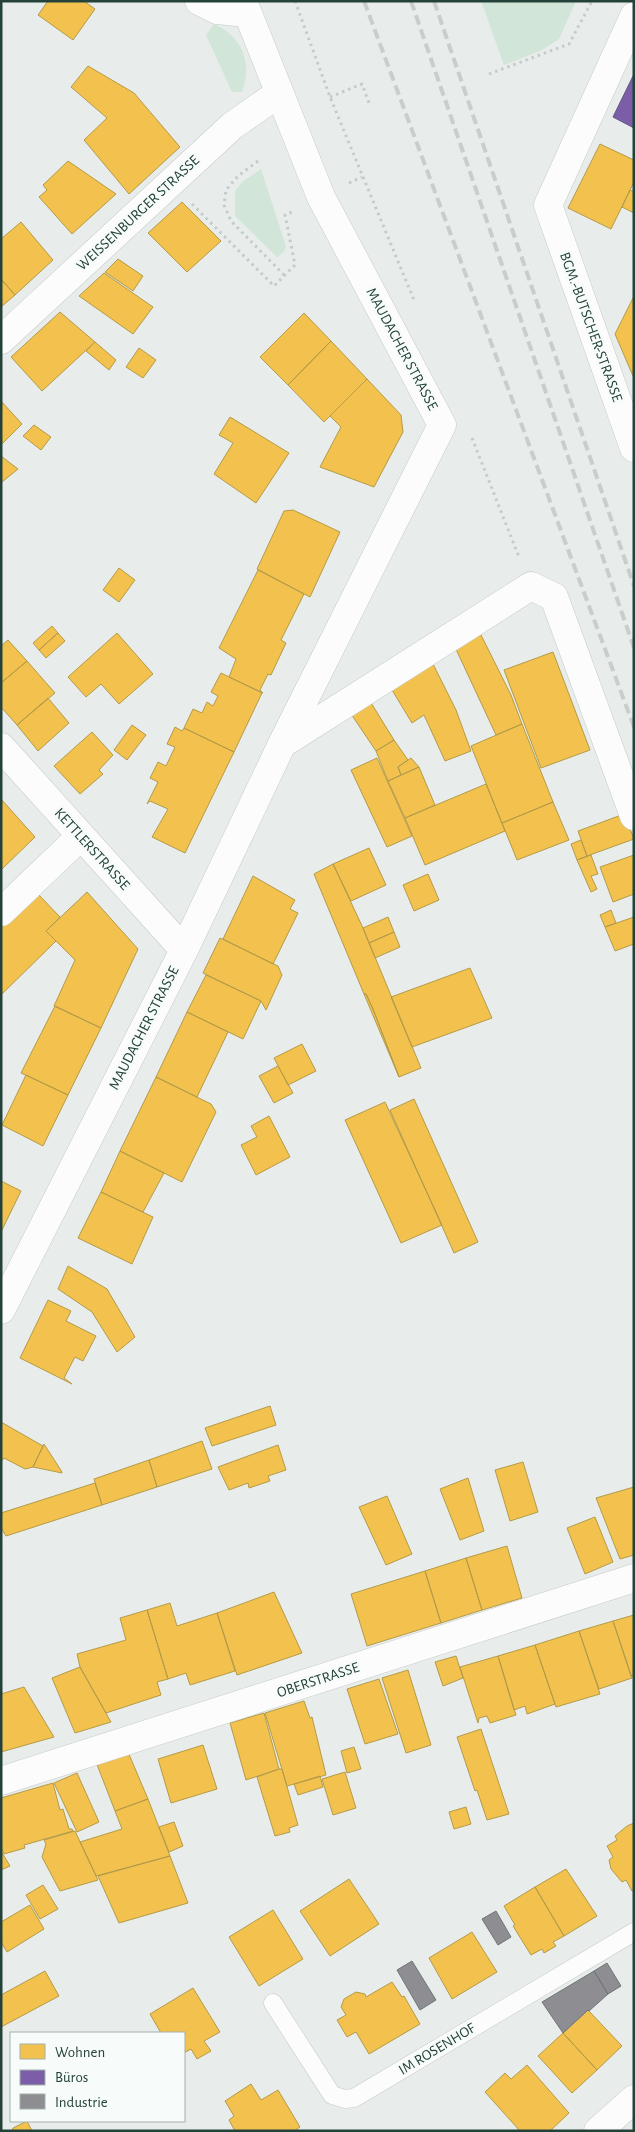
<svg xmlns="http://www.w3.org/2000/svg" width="635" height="2132" viewBox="0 0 635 2132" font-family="'Alegreya Sans',sans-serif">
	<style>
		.green { fill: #d1e6d8 }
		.homes { fill: #f2c14e; stroke: #b49b48 }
		.offices { fill: #7b5ea7; stroke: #615686 }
		.industry { fill: #8d8d92; stroke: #6e7678 }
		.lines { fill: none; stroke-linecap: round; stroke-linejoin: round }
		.service-casing { stroke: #c5cac8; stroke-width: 19 }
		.minor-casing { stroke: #c5cac8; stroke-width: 29 }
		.path { stroke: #c3ccca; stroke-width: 3; stroke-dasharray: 2.5 4; stroke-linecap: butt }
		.service { stroke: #fcfcfc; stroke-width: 18 }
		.minor { stroke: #fcfcfc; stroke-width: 28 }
		.rail { stroke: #c9cdcc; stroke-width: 4; stroke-dasharray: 10 5; stroke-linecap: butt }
		.labels { text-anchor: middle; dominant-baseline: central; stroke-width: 5; stroke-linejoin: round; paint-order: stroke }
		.street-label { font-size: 15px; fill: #24423a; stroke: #f7fbf9 }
	</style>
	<rect width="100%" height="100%" fill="#e8edeb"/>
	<path class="green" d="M481 1H576L559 39 542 50 504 65Z
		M214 24C242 36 253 63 242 92H232L206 35Z
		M261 169 286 246 284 252 277 257 235 216V191L242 182Z"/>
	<path class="homes" d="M48 1H84L95 9 73 40 38 15Z
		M88 66 134 93 180 147 129 194 84 140 107 118 71 87Z
		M600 144 634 160V182L611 229 568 208Z
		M68 161 116 194 72 234 39 197 47 190 43 185Z
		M630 190 634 192V213L622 207Z
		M182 202 221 241 187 272 148 233Z
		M21 222 53 260 15 295 1 279V239Z
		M118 259 143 276 133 291 105 272Z
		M104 273 153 307 133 334 79 296Z
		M1 279 15 295 1 307Z
		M634 296V375L633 376 615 334Z
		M60 312 95 342 42 391 11 357Z
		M304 313 331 341 288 385 260 357Z
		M331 341 367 379 324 422 288 385Z
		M95 342 116 360 109 370 86 351Z
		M139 348 156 360 143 378 126 367Z
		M367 379 401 415 403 432 374 487 320 467 341 427 330 416Z
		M1 401 22 424 1 445Z
		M230 417 289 453 256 503 214 474 233 443 219 435Z
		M34 425 51 437 41 450 23 436Z
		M1 456 18 469 2 482 1 481Z
		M293 510 340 532 310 597 257 569 284 511Z
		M119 568 135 580 119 602 103 590Z
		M258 570 304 594 281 640 286 643 271 675 268 674 260 690 263 693 229 677 236 659 219 648Z
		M52 626 58 633 39 650 33 643Z
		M479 631 511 695 522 724 496 735 454 645Z
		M58 633 65 641 46 658 39 650Z
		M117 633 153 674 119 704 101 684 86 697 68 677Z
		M8 640 27 661 1 683V646Z
		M553 652 590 750 541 768 504 670Z
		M431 660 456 710 471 751 445 761 424 715 412 723 389 685Z
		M27 661 55 693 17 725 1 707V683Z
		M221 673 262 693 234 752 184 728 193 709 202 713 207 702 213 706 218 696 211 692Z
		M48 698 69 723 38 751 17 725Z
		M368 698 394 740 376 751 349 711Z
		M522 724 553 802 502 823 471 746Z
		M132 725 146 735 127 760 114 750Z
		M175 727 182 731 184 728 234 752 185 853 152 837 168 809 150 801 147 804 158 782 150 778 158 762 166 766 175 747 167 744Z
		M92 732 113 755 99 770 103 774 80 794 54 766Z
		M394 740 408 760 398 767 401 775 388 781 376 751Z
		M377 758 412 836 387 847 351 770Z
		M411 758 419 767 401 775 398 767Z
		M419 767 435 805 405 818 388 781Z
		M486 784 505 831 425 865 405 818Z
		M1 799 35 837 2 869 1 868Z
		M553 802 569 840 517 860 502 823Z
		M624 814 634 839 587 856 578 831Z
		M581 840 587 856 577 860 571 844Z
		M369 848 386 885 351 901 333 864Z
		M591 855 598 874 591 876 597 889 591 892 577 860Z
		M634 855V894L613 902 600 867Z
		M333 864 363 928 421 1068 399 1077 373 1009 366 994H364L314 874Z
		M428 874 439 900 414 911 403 885Z
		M253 876 295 900 290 909 298 913 273 964 223 939Z
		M87 892 138 949 101 1028 54 1006 75 960 46 931Z
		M37 893 60 917 46 931 56 941 1 995V927Z
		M611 910 616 923 605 927 600 915Z
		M388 917 394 932 369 943 363 928Z
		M634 917V944L615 951 605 927Z
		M394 932 400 947 375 958 369 943Z
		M220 938 278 966 282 975 266 1010 261 1001 203 973Z
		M470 968 492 1018 412 1047 391 997Z
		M206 975 261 1001 243 1039 187 1012Z
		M364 994H366L373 1009 399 1077Z
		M55 1006 101 1028 68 1095 21 1073Z
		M187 1012 228 1032 197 1097 156 1077Z
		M302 1044 316 1071 288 1085 274 1058Z
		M278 1066 293 1093 274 1103 259 1076Z
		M26 1075 68 1095 43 1146 2 1125Z
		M156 1077 211 1104 216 1112 182 1182 120 1151Z
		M414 1099 478 1242 454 1253 390 1110Z
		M385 1102 442 1225 401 1243 345 1120Z
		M269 1116 290 1157 256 1175 241 1145 257 1137 251 1126Z
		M120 1151 164 1173 143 1212 101 1192Z
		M1 1181 21 1191 1 1232Z
		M101 1192 153 1217 132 1264 78 1238Z
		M68 1266 107 1289 135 1337 117 1352 92 1312 58 1289Z
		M48 1300 71 1311 66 1321 96 1336 83 1361 75 1357 64 1378 72 1384 20 1358Z
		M270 1406 276 1425 212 1446 205 1428Z
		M1 1422 43 1446 33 1467 25 1469 4 1458 1 1462Z
		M202 1441 212 1469 157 1487 149 1460Z
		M44 1444 62 1472V1473L33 1467Z
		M278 1445 286 1470 268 1476 270 1481 249 1488 248 1483 229 1490 218 1467Z
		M149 1460 157 1487 102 1505 94 1479Z
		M523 1462 538 1512 510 1521 495 1470Z
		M468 1478 484 1531 460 1540 440 1489Z
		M95 1483 102 1505 6 1536 1 1528V1513Z
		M634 1487V1555L620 1559 596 1498Z
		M387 1496 412 1554 386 1565 359 1507Z
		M595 1517 613 1562 585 1574 567 1528Z
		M507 1546 522 1598 482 1610 466 1558Z
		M466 1558 482 1610 441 1623 425 1571Z
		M425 1571 441 1623 367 1646 351 1594Z
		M274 1592 302 1653 237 1675 217 1613Z
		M170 1603 177 1626 217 1613 235 1671 190 1685 186 1673 168 1679 147 1610Z
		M147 1610 168 1679 157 1682 161 1695 106 1713 80 1667 77 1654 126 1640 120 1618Z
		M634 1615V1676H631L613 1621Z
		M613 1621 632 1678 599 1689 579 1631Z
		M579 1631 600 1694 556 1707 535 1645Z
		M535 1645 555 1704 527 1714 525 1706 514 1710 498 1656Z
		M456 1656 463 1678 443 1686 435 1662Z
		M498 1656 516 1715 490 1723 487 1716 479 1718 478 1723 460 1667Z
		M80 1667 111 1722 75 1733 52 1678Z
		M408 1670 431 1745 406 1753 382 1678Z
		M379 1679 398 1734 365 1744 347 1689Z
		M24 1687 54 1737 1 1752V1694Z
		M304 1701 310 1718 312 1717 326 1775 287 1786 265 1713Z
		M264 1713 279 1769 246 1780 230 1723Z
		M481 1729 509 1814 487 1820 477 1790 475 1791 457 1737Z
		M203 1745 217 1789 171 1803 158 1759Z
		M354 1747 361 1769 347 1773 341 1751Z
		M128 1752 148 1799 115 1811 96 1762Z
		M279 1769H282L298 1825 289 1828 290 1832 275 1836 257 1777Z
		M345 1772 356 1808 333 1815 322 1779Z
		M77 1773 99 1822 77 1832 54 1783Z
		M320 1776 323 1787 298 1795 294 1784Z
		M53 1783 60 1810 63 1809 69 1829H72L73 1831 24 1845 25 1848 4 1854 1 1846V1798Z
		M148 1799 170 1856 96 1876 80 1842 122 1829 115 1811Z
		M466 1807 471 1824 454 1829 449 1812Z
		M174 1822 183 1846 169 1852 159 1827Z
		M634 1823V1890L632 1891 626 1880 622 1882 611 1869 609 1860 613 1857 607 1846 617 1840 615 1836 627 1826Z
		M75 1831 98 1880 60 1891 42 1857 46 1844 44 1840Z
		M1 1851 10 1866 1 1870Z
		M170 1856 188 1903 119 1923 98 1876Z
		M566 1869 597 1916 564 1936 535 1887Z
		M349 1879 379 1924 330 1956 300 1911Z
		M43 1885 58 1909 40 1919 26 1895Z
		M535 1887 564 1936 553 1942 556 1946 544 1953 542 1949 531 1955 513 1926 515 1925 504 1906Z
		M30 1905 44 1929 7 1952 1 1942V1922Z
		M273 1910 303 1959 259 1986 229 1937Z
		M472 1932 497 1972 452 1999 429 1958Z
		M45 1971 59 1996 1 2027V1995Z
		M392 1982 402 1997 404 1996 420 2024 369 2054 356 2032 347 2037 337 2020 346 2015 341 2007 344 1999 356 1992 365 1994 366 1997Z
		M193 1988 220 2032 204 2041 211 2051 197 2059 191 2049 184 2053V2033H161L150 2014Z
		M588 2010 622 2046 597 2070 563 2033Z
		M563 2033 597 2070 572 2093 538 2056Z
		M527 2065 569 2113 550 2131H520L485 2092 505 2073 511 2079Z
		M251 2084 261 2100 278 2090 300 2127 294 2131H235L229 2120 234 2116 225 2101Z
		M27 2121 32 2131H12L13 2128Z"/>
	<path class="offices" d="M634 74V128L613 117Z"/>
	<path class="industry" d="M496 1911 511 1937 498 1945 482 1919Z
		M412 1961 436 2000 420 2010 397 1970Z
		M607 1963 621 1986 608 1994 594 1971Z
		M594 1971 608 1994 589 2011 588 2010 563 2033 542 2002Z"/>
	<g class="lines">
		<g class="service-casing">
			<path id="service" d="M273 2003 332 2095 345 2099 354 2098 634 1932"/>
		</g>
		<g class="minor-casing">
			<path id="minor" d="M199 1 217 10 248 13
				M634 16 548 205 634 448
				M1 340 232 126 279 93
				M282 744 531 586 554 597 634 816
				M1 747 184 950
				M1 912 81 836
				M1 1310 184 950 282 744 442 425 321 197 243 1
				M1 1781 634 1578
				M598 2131 634 2099"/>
		</g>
		<path class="path" d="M295 1 330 97 414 300
			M489 74 569 44 592 1
			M330 97 362 84 369 103
			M258 161 238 176 226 190 224 205 231 221 285 276
			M349 183 362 177
			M192 204 274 286 295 265 285 215 294 211
			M472 438 519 557"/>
		<use href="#service" class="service"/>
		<use href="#minor" class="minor"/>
		<path class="rail" d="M364 1 634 727
			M411 1 634 648
			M434 1 634 586"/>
	</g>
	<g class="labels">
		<g class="street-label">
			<text transform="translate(138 213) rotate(-43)">WEISSENBURGER STRASSE</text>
			<text transform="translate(591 327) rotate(70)">BGM.-BUTSCHER-STRASSE</text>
			<text transform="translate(402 349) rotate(62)">MAUDACHER STRASSE</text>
			<text transform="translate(92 849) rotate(48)">KETTLERSTRASSE</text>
			<text transform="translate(144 1028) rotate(-63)">MAUDACHER STRASSE</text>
			<text transform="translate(318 1680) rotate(-18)">OBERSTRASSE</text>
			<text transform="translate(437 2049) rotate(-31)">IM ROSENHOF</text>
		</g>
	</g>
	<rect width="635" height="2132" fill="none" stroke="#24423a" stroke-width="5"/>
	<rect x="10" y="2032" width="175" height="90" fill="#f7fbf9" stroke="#a3b1ad"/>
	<rect x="20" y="2044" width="25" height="15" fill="#f2c14e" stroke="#a3b1ad"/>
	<text x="55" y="2057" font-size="15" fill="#24423a">Wohnen</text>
	<rect x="20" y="2070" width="25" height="15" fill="#7b5ea7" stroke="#a3b1ad"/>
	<text x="55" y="2082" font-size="15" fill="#24423a">Büros</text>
	<rect x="20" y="2094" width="25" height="15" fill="#8d8d92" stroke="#a3b1ad"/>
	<text x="55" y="2107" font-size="15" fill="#24423a">Industrie</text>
</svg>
